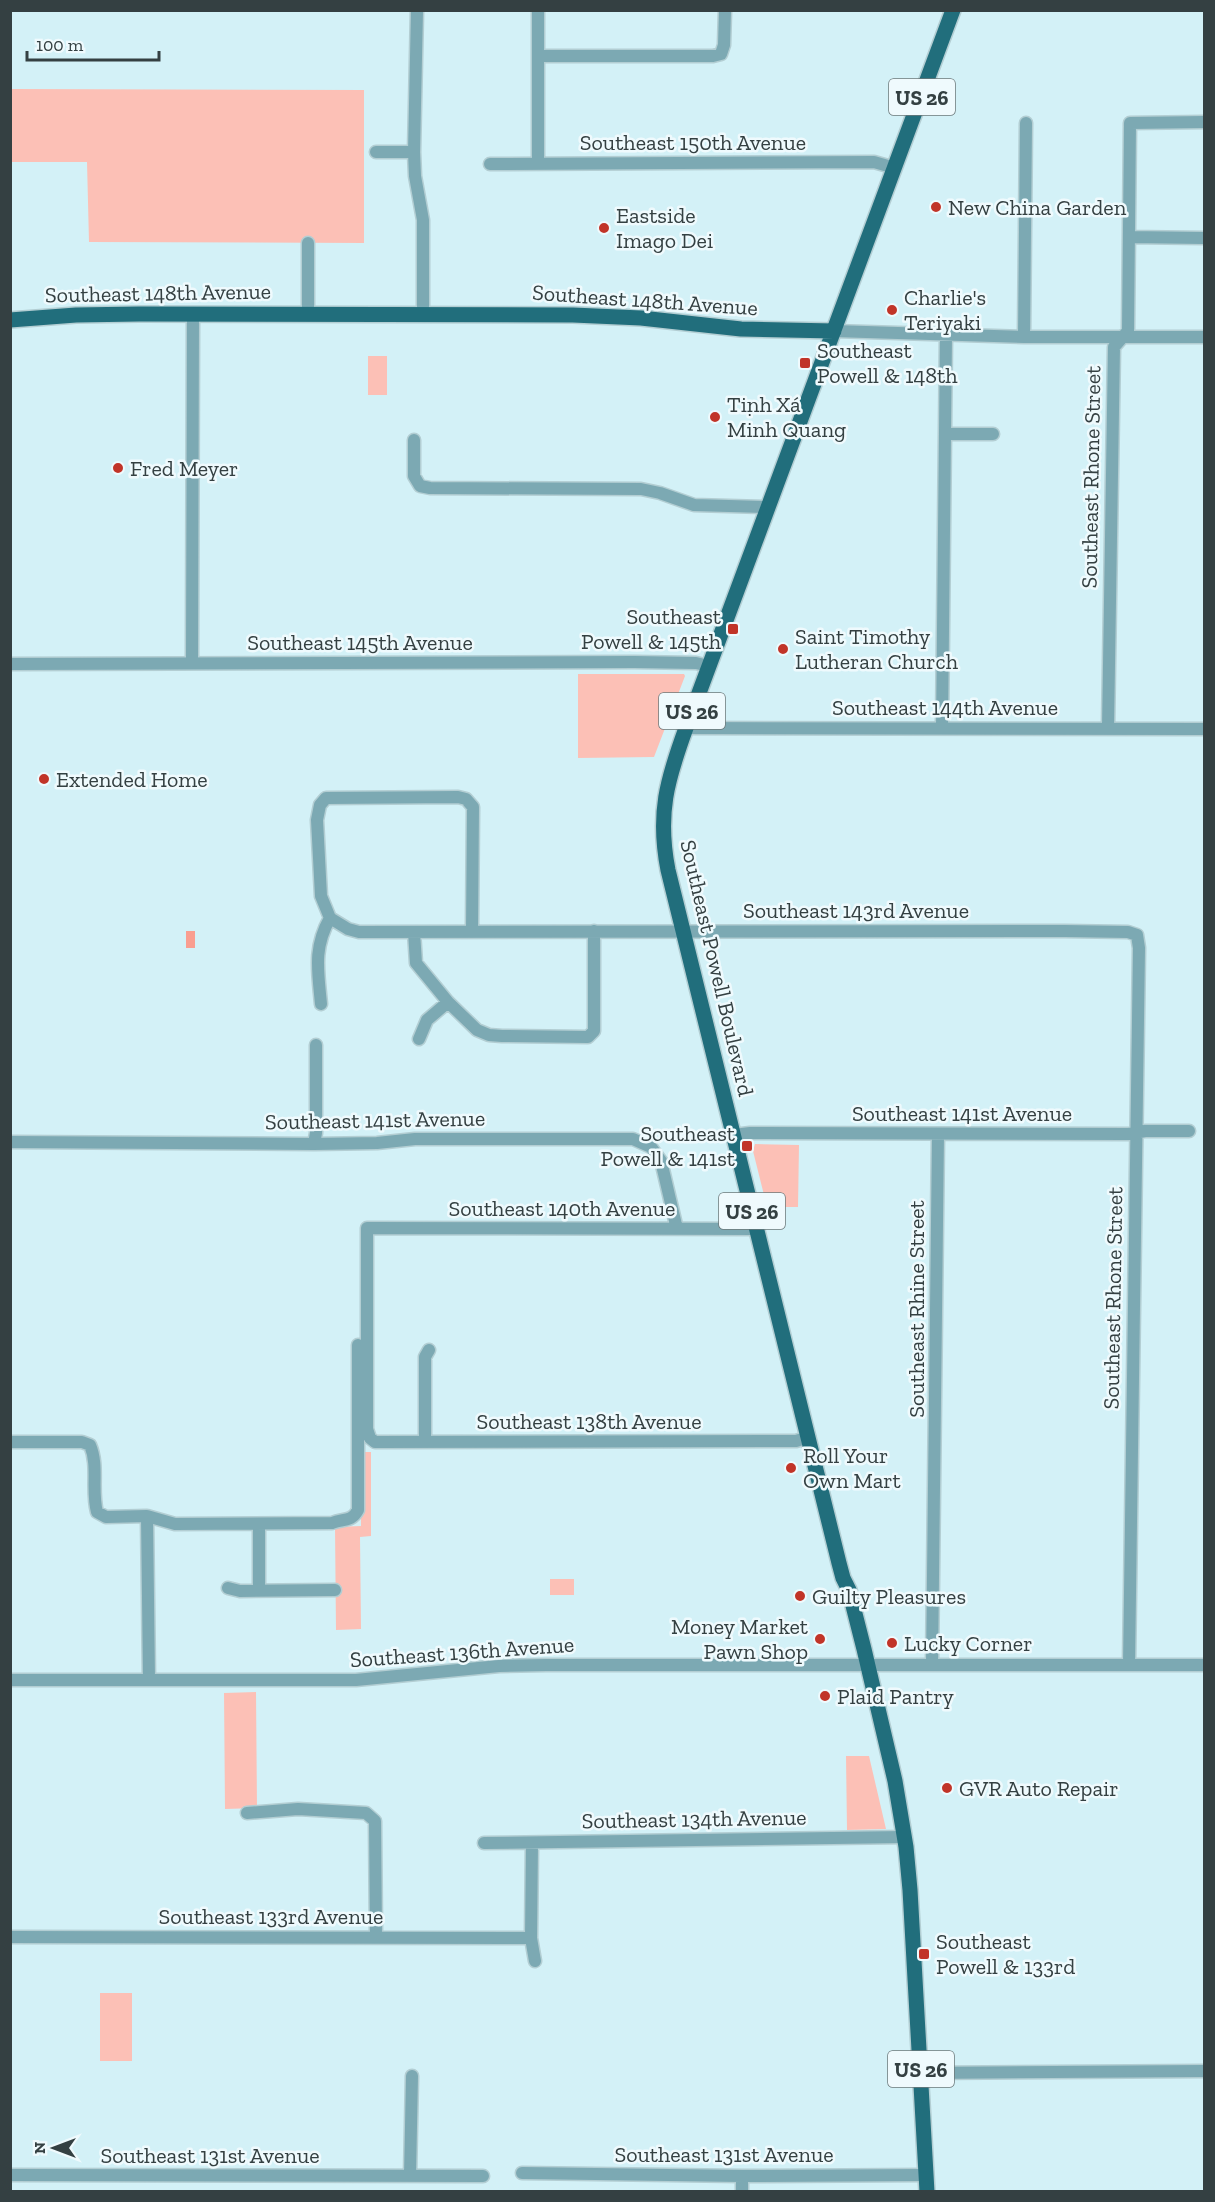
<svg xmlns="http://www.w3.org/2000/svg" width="1215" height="2202" viewBox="0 0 1215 2202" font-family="'Zilla Slab',serif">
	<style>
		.green { fill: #fcc0b6 }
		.water { fill: #f99e90 }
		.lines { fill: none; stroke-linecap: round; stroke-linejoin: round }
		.minor-casing { stroke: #b3ced3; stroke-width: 15 }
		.major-casing { stroke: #b3ced3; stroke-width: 18 }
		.minor { stroke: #7ca9b3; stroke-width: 12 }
		.major { stroke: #216e7c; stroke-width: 15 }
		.poi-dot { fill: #c13428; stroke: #effafd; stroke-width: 2 }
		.labels { text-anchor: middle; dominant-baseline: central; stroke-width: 5; stroke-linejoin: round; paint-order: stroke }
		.shield { fill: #effafd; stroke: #6c787a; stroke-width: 1.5 }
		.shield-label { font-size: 21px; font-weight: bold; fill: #344042 }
		.street-label { font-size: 22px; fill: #344042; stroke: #effafd }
		.poi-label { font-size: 22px; fill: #344042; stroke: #effafd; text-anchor: start }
	</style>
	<rect width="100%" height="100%" fill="#d3f1f7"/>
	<path class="green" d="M11 89 364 90V243L89 242 87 162H11Z
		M368 356H387V395H368Z
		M578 674H684L685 676 654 757 578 758Z
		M755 1144 799 1145 798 1207H767L753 1151Z
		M360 1452H371V1536L360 1537 361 1629 336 1630 335 1527 361 1526Z
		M550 1579H574V1595H550Z
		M256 1692 257 1808 225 1809 224 1693Z
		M846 1756H869L886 1829 847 1830Z
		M100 1993H132V2061H100Z"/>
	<path class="water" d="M186 931H195V948H186Z"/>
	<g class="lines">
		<g class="minor-casing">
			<path id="minor" d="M417 10 414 152 415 176 423 220V314
				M538 10V163
				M538 56H713L721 54 724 45 725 10
				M376 152H414
				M490 164 874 162 895 168
				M1129 237 1204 238
				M308 243V314
				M834 331 1024 337H1204
				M1024 337 1026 123
				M946 434H993
				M414 440V476L420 486 430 488 641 489 660 493 694 505 768 507
				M192 663 193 314
				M10 664 634 662 696 663 709 666
				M686 728 1204 729
				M942 728 946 334
				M1108 728 1114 347 1128 331 1130 123 1204 122
				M330 918 348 929 359 932 1065 931 1128 932 1137 935 1139 948 1129 1665
				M414 932 416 963 448 1002 477 1030 489 1035 502 1036 588 1037 594 1031V931
				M321 1004C318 971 313 948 330 918L321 896 317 820 320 805 326 798 458 797 466 799 473 807 472 931
				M419 1039 427 1020 448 1002
				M734 1135 750 1133 1129 1134 1145 1131H1189
				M10 1142 314 1144 377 1143 415 1139H633L651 1147 661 1161 677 1229
				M314 1144 316 1133V1045
				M757 1229 367 1228V1429L370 1438 375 1442 796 1441 809 1437
				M10 1442H82L90 1445C99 1466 91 1490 97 1512L106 1517 147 1516 175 1524 332 1523C343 1518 351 1523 358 1510V1345
				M425 1442V1357L429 1350
				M147 1516 149 1680
				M259 1524V1590
				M228 1588 240 1591 335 1590
				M932 1665 938 1134
				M10 1680H356L499 1666 546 1665H1204
				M247 1813 298 1809 366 1813 375 1821 376 1937
				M484 1843 904 1837
				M532 1843 531 1938 535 1961
				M10 1937 531 1938
				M921 2073 1204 2071
				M522 2173 742 2176 926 2175
				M10 2175 483 2176
				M410 2176 412 2076
				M742 2192V2176"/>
		</g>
		<g class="major-casing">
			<path id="major" d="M10 320 76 315 139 314 573 315 641 318 741 329 834 331
				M927 2192 910 1890 906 1847 895 1781 864 1649 849 1590 843 1578 839 1563 668 870C657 814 667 780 686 728L953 10"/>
		</g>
		<use href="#minor" class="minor"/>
		<use href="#major" class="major"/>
	</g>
	<g class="poi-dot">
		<circle cx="936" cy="207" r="6"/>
		<circle cx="604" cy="228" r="6"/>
		<circle cx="892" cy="310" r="6"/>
		<rect x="799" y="357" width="12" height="12" rx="3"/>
		<circle cx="715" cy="417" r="6"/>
		<circle cx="118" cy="468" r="6"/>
		<rect x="727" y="623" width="12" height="12" rx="3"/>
		<circle cx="783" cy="649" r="6"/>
		<circle cx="44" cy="779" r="6"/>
		<rect x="741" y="1140" width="12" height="12" rx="3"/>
		<circle cx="791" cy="1468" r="6"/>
		<circle cx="800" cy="1596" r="6"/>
		<circle cx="820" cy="1639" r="6"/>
		<circle cx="892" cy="1643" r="6"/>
		<circle cx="825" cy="1696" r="6"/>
		<circle cx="947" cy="1788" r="6"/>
		<rect x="918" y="1948" width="12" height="12" rx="3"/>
	</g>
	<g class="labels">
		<g class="shield">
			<rect x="889" y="79" width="66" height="36" rx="4.5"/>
			<rect x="659" y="693" width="66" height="36" rx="4.5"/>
			<rect x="719" y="1193" width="66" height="36" rx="4.5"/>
			<rect x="888" y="2051" width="66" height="36" rx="4.5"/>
		</g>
		<g class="shield-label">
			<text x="922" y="97">US 26</text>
			<text x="692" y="711">US 26</text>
			<text x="752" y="1211">US 26</text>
			<text x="921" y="2069">US 26</text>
		</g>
		<g class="street-label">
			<text x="693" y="142">Southeast 150th Avenue</text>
			<text transform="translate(158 293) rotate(-1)">Southeast 148th Avenue</text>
			<text transform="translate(645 300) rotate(4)">Southeast 148th Avenue</text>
			<text transform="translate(1091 477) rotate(-89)">Southeast Rhone Street</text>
			<text x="360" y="642">Southeast 145th Avenue</text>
			<text x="945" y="707">Southeast 144th Avenue</text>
			<text x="856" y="910">Southeast 143rd Avenue</text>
			<text transform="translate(717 968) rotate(77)">Southeast Powell Boulevard</text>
			<text x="962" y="1113">Southeast 141st Avenue</text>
			<text transform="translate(375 1120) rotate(-1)">Southeast 141st Avenue</text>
			<text x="562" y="1208">Southeast 140th Avenue</text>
			<text transform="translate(1113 1298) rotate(-89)">Southeast Rhone Street</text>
			<text transform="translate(916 1309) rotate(-90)">Southeast Rhine Street</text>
			<text x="589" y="1421">Southeast 138th Avenue</text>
			<text transform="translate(462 1652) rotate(-4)">Southeast 136th Avenue</text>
			<text transform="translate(694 1819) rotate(-1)">Southeast 134th Avenue</text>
			<text x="271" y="1916">Southeast 133rd Avenue</text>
			<text x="724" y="2154">Southeast 131st Avenue</text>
			<text x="210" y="2155">Southeast 131st Avenue</text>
		</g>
		<g class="poi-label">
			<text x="948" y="207">New China Garden</text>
			<text x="616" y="215">Eastside<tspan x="616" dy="25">Imago Dei</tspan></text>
			<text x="904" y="297">Charlie's<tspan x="904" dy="25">Teriyaki</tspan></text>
			<text x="817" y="350">Southeast<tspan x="817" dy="25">Powell &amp; 148th</tspan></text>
			<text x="727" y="404">Tịnh Xá<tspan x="727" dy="25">Minh Quang</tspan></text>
			<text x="130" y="468">Fred Meyer</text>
			<text x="721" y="616" text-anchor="end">Southeast<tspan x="721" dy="25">Powell &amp; 145th</tspan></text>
			<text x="795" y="636">Saint Timothy<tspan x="795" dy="25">Lutheran Church</tspan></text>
			<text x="56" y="779">Extended Home</text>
			<text x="735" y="1133" text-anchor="end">Southeast<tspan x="735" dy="25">Powell &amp; 141st</tspan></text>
			<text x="803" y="1455">Roll Your<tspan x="803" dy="25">Own Mart</tspan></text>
			<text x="812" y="1596">Guilty Pleasures</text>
			<text x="808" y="1626" text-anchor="end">Money Market<tspan x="808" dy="25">Pawn Shop</tspan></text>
			<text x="904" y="1643">Lucky Corner</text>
			<text x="837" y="1696">Plaid Pantry</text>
			<text x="959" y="1788">GVR Auto Repair</text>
			<text x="936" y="1941">Southeast<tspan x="936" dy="25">Powell &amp; 133rd</tspan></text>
		</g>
	</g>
	<rect width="1215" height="2202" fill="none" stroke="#344042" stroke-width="24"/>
	<g transform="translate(54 2148) rotate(270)" stroke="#effafd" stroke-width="4.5" paint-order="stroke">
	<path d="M0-4.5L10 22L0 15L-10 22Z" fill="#344042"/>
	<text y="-9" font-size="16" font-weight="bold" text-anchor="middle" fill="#344042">N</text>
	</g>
	<path d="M27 51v9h132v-9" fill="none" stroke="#344042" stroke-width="3"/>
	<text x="36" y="51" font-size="18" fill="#344042" stroke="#effafd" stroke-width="4.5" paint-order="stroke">100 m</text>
</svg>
